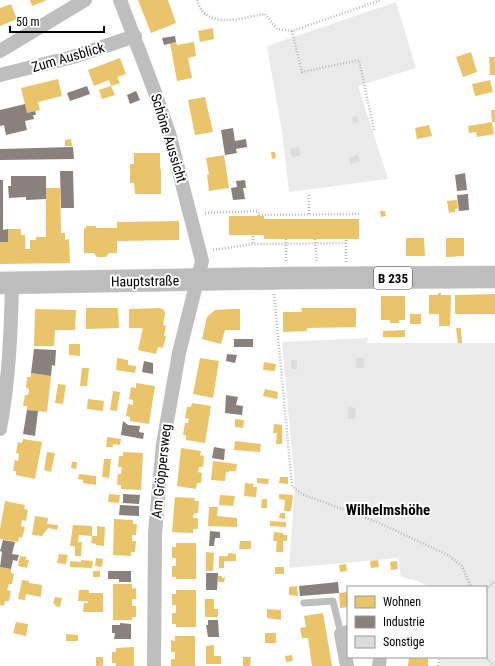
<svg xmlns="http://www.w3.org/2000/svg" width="495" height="666" viewBox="0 0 495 666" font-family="'Roboto Condensed',sans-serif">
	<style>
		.green { fill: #eaeaea }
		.homes { fill: #e9c46a }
		.industry { fill: #8a817c }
		.building { fill: #dcdcdc }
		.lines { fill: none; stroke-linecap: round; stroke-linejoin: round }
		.primary-casing { stroke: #dbdbdb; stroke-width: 23 }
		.path { stroke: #b8b8b8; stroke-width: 2.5; stroke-dasharray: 1 2; stroke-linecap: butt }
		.lane { stroke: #bebebe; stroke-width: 7 }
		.street { stroke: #bebebe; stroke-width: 14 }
		.primary { stroke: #bdbdbd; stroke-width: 22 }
		.labels { text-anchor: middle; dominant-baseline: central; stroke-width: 4; stroke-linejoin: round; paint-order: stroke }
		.shield { fill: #fff; stroke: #4c4c4c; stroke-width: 1 }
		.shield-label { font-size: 13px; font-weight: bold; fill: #000 }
		.street-label { font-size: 14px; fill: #000; stroke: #fff }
		.neighbourhood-label { font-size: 15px; font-weight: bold; fill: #000; stroke: #fff }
	</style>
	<rect width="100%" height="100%" fill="#fff"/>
	<path class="green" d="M396 2 416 68 358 86 388 179 289 192 282 132 267 46Z
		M368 338 367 343H495V666H440L441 657H486V587H429L418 581 401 577 398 558 289 568 295 485 282 342Z"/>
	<path class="homes" d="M30 0H47L32 6Z
		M138 0H168L176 23 151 33Z
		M11 4 17 19 0 26V8Z
		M213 28 214 39 200 42 198 31Z
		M176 42 177 45 194 42 196 56 188 58 192 78 177 81 170 43Z
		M471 52 477 72 463 77 456 57Z
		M489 57H495V75H490Z
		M120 58 126 74 117 77 120 83 111 86 109 80 94 86 88 70Z
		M58 79 62 96 38 102 40 110 27 113 21 88Z
		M490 80 493 92 475 96 472 84Z
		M111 86 115 95 102 99 99 90Z
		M205 97 213 132 195 135 188 100Z
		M491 110H495V122H492Z
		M492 122 494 134 477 137 476 132 469 133 468 126Z
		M429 125 432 136 417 139 415 128Z
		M71 139 72 146H65V140Z
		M271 152H275L276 158 272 159Z
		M134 153H160V169H161V194H135L134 183H130V164H134Z
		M224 155 229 188 209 191 207 175 209 174 206 158Z
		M46 188H60L61 233H65V240L69 239 70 263 0 264V242H8V229H21V235H25V249H30V240H36V237H46Z
		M457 200 458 208 455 209V212L449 213 447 201Z
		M380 211H385L386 216 381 217Z
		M229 216H264V219H359V239H264V235H229Z
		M179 221V240L117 241V253H109L106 257H97L94 253H84V228H86V226H96V228H117V222Z
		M406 238H424L425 256H406Z
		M446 238H464V256L446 257Z
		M438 293H441V295H451L450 326H439V314H429V295H438Z
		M495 294V314H455V295Z
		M381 296H405V320H399V323H390V320H381Z
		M86 308H118L119 328 86 329Z
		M160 308 164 310 165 314 163 325 166 326 164 336H166L163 348 158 347 156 354 138 350 143 328H129V309Z
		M301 308H356V327L307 328V331L283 332V312H302Z
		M35 309 76 310 75 330H55L54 346H34Z
		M231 309H240V330H225L221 344 202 339 207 317 215 310Z
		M410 314H421V324H410Z
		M456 328H461L462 343H458Z
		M405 330V337H383V331Z
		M69 344H80V356L69 355Z
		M117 358 128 360V365L136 366 135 373 116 370Z
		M200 358 219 361 213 398 193 394Z
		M264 362 276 364 275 371 263 370Z
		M82 368H89L87 386H80Z
		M31 373 51 376 47 412 27 410V406H23L25 395H28L29 389 26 388 27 377H31Z
		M136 383 155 386 149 424 130 421V417L126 416 128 404 133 405V400L129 399 131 387 136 388Z
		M58 384 66 385 63 404 55 403Z
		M265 389 278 392 277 399 263 396Z
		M113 391 120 392 117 411 110 410Z
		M88 399 104 401 103 411 87 409Z
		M192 403 211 406 205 443 186 440V435H183L185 423H188L189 419 185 418 187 407H191Z
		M235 419 244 420 243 428 235 427Z
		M274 424 282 425V444H276L277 433H273Z
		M107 437 121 439 120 445 113 444V447H106Z
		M23 439 42 442 35 479 16 475V471H13L15 460 18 461 19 454 16 453 18 442 22 443Z
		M235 441 261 444 260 452 234 450Z
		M181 448 201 451 200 455 204 456 203 467H199L198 472 202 473 201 483H197L196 489 177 486Z
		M47 452 55 453 51 472 44 470Z
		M123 452 143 453 141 490 121 489V485H117L118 474H121L122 467H118L119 456H123Z
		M104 459H111L109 478 102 477Z
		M213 461 237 464 236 471H229V472H226L225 481 211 480Z
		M72 462H77L76 469 71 468Z
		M79 474 96 476V485L83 483V480L78 479Z
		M280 477H288V484L279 483Z
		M257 478 269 479 268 484 257 483Z
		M245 483 254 484 253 487H257L256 497 244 496Z
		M109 494 120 495 119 503 108 502Z
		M279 494 293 495 291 511H284L285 500 279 499Z
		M220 495 235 496 233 506 219 505Z
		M175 497 195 498 194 501H199L198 513H194L193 518H198V529H193V533L172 532Z
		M262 499H267V508H261Z
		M5 501 25 505 24 509 28 510 26 521 22 520 21 526 25 527 22 538 19 537 18 542 0 539V529Z
		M209 507H218L217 516 237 518V527L208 526Z
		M280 513H285V519L279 518Z
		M35 516 48 518 47 524 58 525 57 530 48 528 42 536 32 535Z
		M114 519 133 520V524H137L136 535H132V541H136L135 552H131V556L113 555Z
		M270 521 286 522V527L270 526Z
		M73 525 92 526V536H97V526L105 527 104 546 96 545V544L91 543 92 536 79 535 78 542H82L81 556H75V546H70Z
		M274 532 283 533V535H287V541H283V552H276L277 541H273Z
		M240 541H251V549H239Z
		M176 543H196V579H176V577H172V566H176V558H172V547H176Z
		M206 552 214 553 213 571H206Z
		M228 553 236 554V561H224V568H219V556H228Z
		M59 554 68 555 66 564 57 563Z
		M20 556 26 557V560H29L27 568 18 566Z
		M96 558 103 559 102 567 95 566Z
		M81 560 93 561 92 568 70 567V561L81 562Z
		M378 560 379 567 371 568 370 561Z
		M397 561 398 569 391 570 390 562Z
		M346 564 347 571 340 572 339 565Z
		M0 567 11 569V573L14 574 12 584H9L7 590 11 591 9 601H5L4 606 0 605Z
		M275 567H284V574H275Z
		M93 571H100V577H93Z
		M218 576H222V578L225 577 224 582H218Z
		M22 580 29 581V583L42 585 41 597 26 594 25 600 18 599Z
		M113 584H132V589L136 588V599H132V606H136V617H132V620H113Z
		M297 586 298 596 289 595V587Z
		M79 590H89V593H103V612H83L84 603H88V601H78Z
		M176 590H196V627H176V624H172V613H176V605H172V594H176Z
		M347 592 348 607 340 608 339 593Z
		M55 597 62 598 60 607 55 606V604L53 603Z
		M205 599H214V609H218V617H205Z
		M267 609 281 610V620L267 618Z
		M323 613 332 666H312L308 638H302L300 628 306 627 304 616Z
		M16 622 28 624 26 636 13 633Z
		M265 633H276V643H265Z
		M66 634 78 635V641H66Z
		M175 636H195V666H171V659H175V652H171V640L175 641Z
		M214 645V656H221V664H206V646Z
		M134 647V666H116V663H112V652H116V648Z
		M292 655 293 661 286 662 285 656Z
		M96 657H103V666H96Z
		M243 657H251L250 666H243Z
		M409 657H428V666H408Z"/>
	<path class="industry" d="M175 36 176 42 164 45 162 38Z
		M87 86 90 94 70 101 67 93Z
		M136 91 140 100 130 104 127 95Z
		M25 104 27 113 35 111 36 115H33L34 119 25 121 27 130 6 135 4 125 0 126V110Z
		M233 128 235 141 246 139 247 147 236 149 237 153 225 155 221 130Z
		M73 147 74 159 0 160V149Z
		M60 171H73L74 208H61Z
		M465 173 467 190 457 191 455 175Z
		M11 176H46V199L26 200V197L9 198 8 186H11Z
		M0 180H3V230L8 229V242H0Z
		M245 180 246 188H243L245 199 233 200 231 188 237 187 236 181Z
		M468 194 469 210 459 211 457 195Z
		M234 339H253V347H234Z
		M34 349 56 350 55 366 52 365 51 376 31 373Z
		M227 354 237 355 235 363 226 361Z
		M144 361 153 363V374L142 372Z
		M226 395 238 397 236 405 243 406 242 415 225 413Z
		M27 410 38 411 35 436 23 434Z
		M123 421 128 425 140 426 139 432 144 433 143 439 121 435Z
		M214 447 225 449 224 460 212 458Z
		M123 494 140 495 139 504 123 503Z
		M120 505 139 506V516L119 515Z
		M210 531 220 532V538H215L214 546H209Z
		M3 540 15 542 12 554 19 555 17 561 13 560 11 569 0 567 2 552 0 551Z
		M108 571H131V582H119V579H108Z
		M206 573H218L217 590H206Z
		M338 582 339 593 300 596 299 586Z
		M208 620H218L219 637H208L206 625H208Z
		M120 623 131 624V639H114L115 633H112V625H120Z"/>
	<path class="building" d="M357 116 359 122 353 123 352 117Z
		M299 147 300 156 292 157 290 149Z
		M358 155 360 161 351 164 349 158Z
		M356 358H364V368H356Z
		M291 360H297V369H291Z
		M348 407 356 408 355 419H348Z"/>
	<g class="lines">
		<g class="primary-casing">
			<path id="primary" d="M0 283 291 278 495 277"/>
		</g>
		<path class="path" d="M197 0C198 3 200 8 202 11 217 27 246 17 265 14L277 29 292 31 381 0
			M292 31 302 72 359 60 374 130
			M205 213 258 211 259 215 359 214
			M309 214V195
			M253 236V244
			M286 239V262
			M315 239 317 262
			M213 250 253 244 345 243
			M346 262V239
			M274 294 292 486 302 494 377 522 448 555 462 566 471 587
			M486 589 495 581
			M486 653 488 660 494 666
			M438 666 440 657"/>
		<path class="lane" d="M304 603 333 601 341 634"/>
		<path class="street" d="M120 0 153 87 169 133 202 261 179 353 163 444 155 533 154 666
			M0 51 85 0
			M0 75 73 57 135 36
			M0 429C9 380 11 332 12 283
			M347 666 341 634 348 632
			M379 666 380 657"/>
		<use href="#primary" class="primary"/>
	</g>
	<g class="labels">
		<rect class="shield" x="374" y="267" width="38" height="22" rx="3"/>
		<g class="shield-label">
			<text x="393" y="278">B 235</text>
		</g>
		<g class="street-label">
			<text transform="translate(68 57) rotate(-16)">Zum Ausblick</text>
			<text transform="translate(169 138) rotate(73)">Schöne Aussicht</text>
			<text transform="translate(145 281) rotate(-1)">Hauptstraße</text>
			<text transform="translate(161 471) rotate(-84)">Am Gröppersweg</text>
		</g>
		<g class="neighbourhood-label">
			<text x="388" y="510">Wilhelmshöhe</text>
		</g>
	</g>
	<rect x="347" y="586" width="140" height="72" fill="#ffffff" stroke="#999999"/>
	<rect x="355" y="596" width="20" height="12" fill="#e9c46a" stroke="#999999"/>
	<text x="383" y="606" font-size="12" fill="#000000">Wohnen</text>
	<rect x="355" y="616" width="20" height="12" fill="#8a817c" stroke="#999999"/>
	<text x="383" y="626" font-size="12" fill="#000000">Industrie</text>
	<rect x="355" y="636" width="20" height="12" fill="#dcdcdc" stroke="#999999"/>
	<text x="383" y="646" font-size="12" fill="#000000">Sonstige</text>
	<path d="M10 26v6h94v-6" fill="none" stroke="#000000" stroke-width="2"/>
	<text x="16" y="26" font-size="12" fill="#000000" stroke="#ffffff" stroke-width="3" paint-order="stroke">50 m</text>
</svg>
